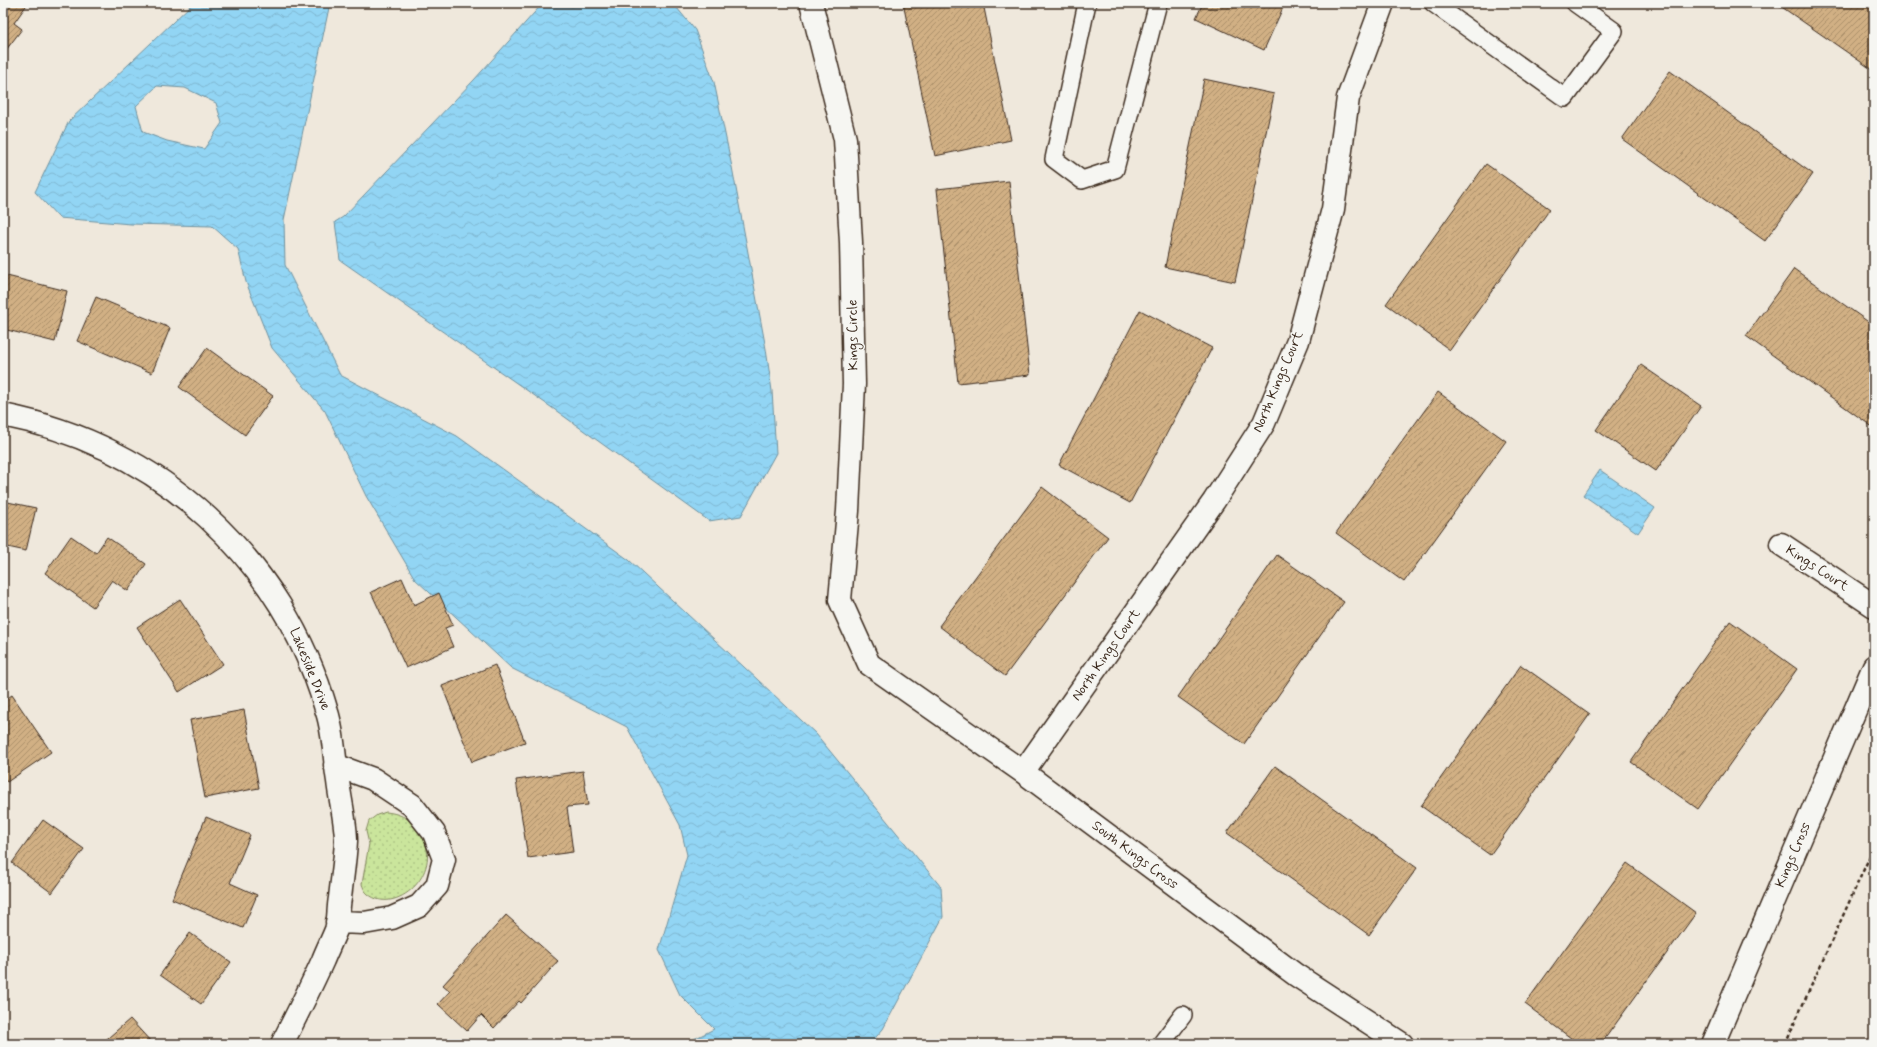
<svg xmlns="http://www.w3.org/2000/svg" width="1877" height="1047" viewBox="0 0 1877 1047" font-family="Mynerve,sans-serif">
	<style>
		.grass { fill: url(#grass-dots); stroke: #82885d }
		.water { fill: url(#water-waves); stroke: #6f919e; fill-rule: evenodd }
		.building { fill: url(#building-hatch); stroke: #3b2a1e }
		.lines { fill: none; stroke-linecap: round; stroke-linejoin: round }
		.lane-casing { stroke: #3b2a1e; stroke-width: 20 }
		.street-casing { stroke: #3b2a1e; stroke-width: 25 }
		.path { stroke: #3b2a1e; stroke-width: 2.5; stroke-dasharray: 4 3; stroke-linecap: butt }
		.lane { stroke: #f6f6f2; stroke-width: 17 }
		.street { stroke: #f6f6f2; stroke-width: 22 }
		.labels { text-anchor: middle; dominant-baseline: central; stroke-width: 3; stroke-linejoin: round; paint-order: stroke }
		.street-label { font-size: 14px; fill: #3b2a1e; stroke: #f6f6f2 }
	</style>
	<defs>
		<pattern id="grass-dots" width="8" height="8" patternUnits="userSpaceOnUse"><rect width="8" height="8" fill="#cae59c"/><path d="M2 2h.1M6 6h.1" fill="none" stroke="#aec586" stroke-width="1.8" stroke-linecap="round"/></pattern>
		<pattern id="water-waves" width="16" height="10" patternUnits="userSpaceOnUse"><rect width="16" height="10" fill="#92d5f4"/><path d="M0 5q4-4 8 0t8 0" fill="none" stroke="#7fb7d1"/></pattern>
		<pattern id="building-hatch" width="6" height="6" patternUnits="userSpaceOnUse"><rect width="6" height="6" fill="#d1b084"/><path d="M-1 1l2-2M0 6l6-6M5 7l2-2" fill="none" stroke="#ab8f6b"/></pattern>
	</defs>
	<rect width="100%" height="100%" fill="#efe8dc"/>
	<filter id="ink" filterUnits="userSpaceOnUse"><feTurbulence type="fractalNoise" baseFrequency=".025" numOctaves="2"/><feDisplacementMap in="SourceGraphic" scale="8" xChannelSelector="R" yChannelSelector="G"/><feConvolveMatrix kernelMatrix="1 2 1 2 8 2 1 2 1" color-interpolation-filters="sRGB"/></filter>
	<g filter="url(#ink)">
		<path class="grass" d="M386 812C403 814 413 820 422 836 444 873 395 917 368 894 365 892 363 887 362 884L369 844 366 831 369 821 377 815Z"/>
		<path class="water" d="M193 3H330L284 220 285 265 340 375 457 436 629 560 816 734 941 887 943 917 883 1029 870 1044H684L714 1029 680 995 659 950 687 855 680 825 627 727 511 668 415 579 366 496 325 411 272 348 246 282 238 249 212 226 131 224 59 218 35 192 69 121ZM157 86 185 88 216 103 222 123 204 149 167 141 143 132 136 106Z
			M543 3H677V8L695 30 714 82 732 167 766 349 772 391 776 453 741 516 709 521 558 412 340 260 335 222 343 217 474 80Z
			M1600 470 1655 508 1638 533 1583 495Z"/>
		<path class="building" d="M3 3H28L14 23 22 29 3 54Z
			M903 3H983L1011 140 935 156Z
			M1203 3H1285L1264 50 1196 18Z
			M1776 3H1874V71Z
			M1670 71 1813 174 1765 241 1622 139Z
			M1204 79 1274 94 1235 282 1165 267Z
			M1486 164 1550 209 1450 350 1386 304Z
			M1009 181 1030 375 958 383 937 189Z
			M1794 269 1874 326V428L1746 336Z
			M3 275 67 291 55 342 3 329Z
			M96 297 170 328 152 373 77 341Z
			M1140 310 1212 348 1130 503 1059 465Z
			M207 348 273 396 245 435 179 387Z
			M1641 365 1701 406 1656 471 1596 430Z
			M1438 392 1506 441 1404 582 1336 533Z
			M1042 487 1108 537 1005 676 939 626Z
			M3 501 36 508 26 551 3 546Z
			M71 536 96 553 107 537 146 564 128 591 112 580 93 607 45 573Z
			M1277 555 1344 602 1244 744 1178 697Z
			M402 578 414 605 439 593 453 625 445 628 453 647 406 668 371 592Z
			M180 599 223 664 179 692 137 627Z
			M1730 621 1797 669 1698 809 1631 762Z
			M495 665 525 742 472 762 442 686Z
			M1521 665 1590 714 1490 855 1421 806Z
			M12 695 51 752 7 782 3 777V701Z
			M244 710 259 788 205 798 190 720Z
			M1275 766 1417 868 1369 935 1227 833Z
			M583 771 588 805 567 807 573 852 528 858 516 780Z
			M206 817 250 835 230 883 257 895 243 928 172 899Z
			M43 820 84 849 52 893 12 863Z
			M1627 863 1696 913 1601 1044H1579L1525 1004Z
			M506 915 558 961 521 1003 519 1001 494 1028 481 1015 467 1031 438 1004 450 991 443 985Z
			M190 933 231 962 201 1004 160 975Z
			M130 1019 153 1044H101Z"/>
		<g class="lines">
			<g class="lane-casing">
				<path id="lane" d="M1087 3 1054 159 1082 180 1115 169 1158 3
					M1433 3 1565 98 1614 31 1575 3
					M1161 1044 1183 1015"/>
			</g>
			<g class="street-casing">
				<path id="street" d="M811 3 845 139 851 242 854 384 848 511 840 600 869 664 1023 772 1296 975 1402 1044
					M3 415C160 446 283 558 327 712 334 734 334 758 338 781 340 800 346 822 346 841 345 860 342 879 340 898 338 908 339 920 336 930 332 940 327 950 323 960 310 989 296 1016 282 1044
					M1781 544 1874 606
					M335 765 373 779 412 805 434 833 444 859 437 886 419 906 392 918 364 923 337 922
					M1023 772 1214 501 1264 423 1298 341 1333 209 1348 98 1383 3
					M1713 1044 1874 666"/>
			</g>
			<path class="path" d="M1785 1044 1874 847"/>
			<use href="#lane" class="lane"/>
			<use href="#street" class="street"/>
		</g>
	</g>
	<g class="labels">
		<g class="street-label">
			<text transform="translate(853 335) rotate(-91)">Kings Circle</text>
			<text transform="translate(1278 382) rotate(-67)">North Kings Court</text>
			<text transform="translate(1817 568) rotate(33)">Kings Court</text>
			<text transform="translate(1106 655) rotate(-55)">North Kings Court</text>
			<text transform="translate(310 669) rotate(68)">Lakeside Drive</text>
			<text transform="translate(1135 855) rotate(37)">South Kings Cross</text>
			<text transform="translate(1793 855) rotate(-67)">Kings Cross</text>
		</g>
	</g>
	<rect width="1877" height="1047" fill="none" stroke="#f6f6f2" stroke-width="16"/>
	<rect x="8" y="8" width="1861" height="1031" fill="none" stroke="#3b2a1e" stroke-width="1.5" filter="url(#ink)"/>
</svg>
